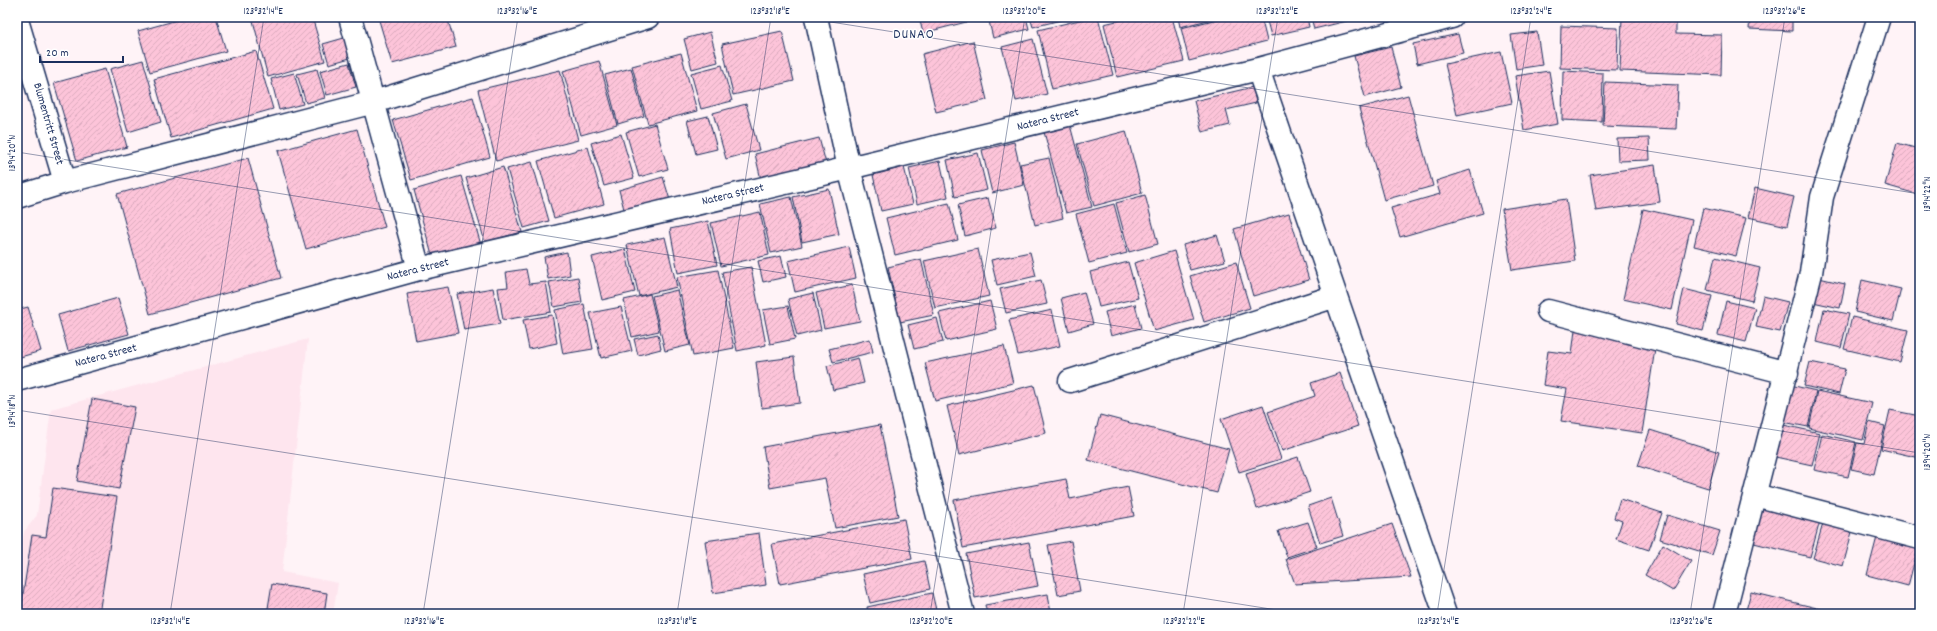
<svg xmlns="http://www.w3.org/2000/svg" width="1937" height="631" viewBox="0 0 1937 631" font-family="Dekko,sans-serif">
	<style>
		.built { fill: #fee5ee }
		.building { fill: url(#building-hatch); stroke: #1b2f5e }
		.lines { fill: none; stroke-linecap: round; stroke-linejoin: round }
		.minor-casing { stroke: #1b2f5e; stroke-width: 25 }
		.minor { stroke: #fff; stroke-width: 22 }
		.ticks { fill: none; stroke: #1b2f5e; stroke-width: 1; stroke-opacity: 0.45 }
		.labels { text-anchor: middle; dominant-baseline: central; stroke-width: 3; stroke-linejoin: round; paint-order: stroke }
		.street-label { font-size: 12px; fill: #1b2f5e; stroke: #fff }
		.quarter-label { font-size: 14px; letter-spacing: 1px; fill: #1b2f5e; stroke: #fff }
		.neatline { fill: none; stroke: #1b2f5e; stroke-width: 1.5 }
		.ticks-label { font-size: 10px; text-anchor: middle; fill: #1b2f5e }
	</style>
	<defs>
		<pattern id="building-hatch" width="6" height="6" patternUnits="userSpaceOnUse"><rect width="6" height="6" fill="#fdc4d9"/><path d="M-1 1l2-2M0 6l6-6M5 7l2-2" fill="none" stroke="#d8a9bd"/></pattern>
	</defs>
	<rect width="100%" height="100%" fill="#fff3f7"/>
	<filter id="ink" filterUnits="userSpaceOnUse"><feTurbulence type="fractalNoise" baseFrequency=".025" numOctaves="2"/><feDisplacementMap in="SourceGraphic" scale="8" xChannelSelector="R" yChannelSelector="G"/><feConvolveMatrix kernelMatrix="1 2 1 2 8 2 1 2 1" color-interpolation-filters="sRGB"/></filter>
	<g filter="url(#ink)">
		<path class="built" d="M308 339 282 572 338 583 333 614H17V568L24 532 37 515 51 409Z"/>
		<path class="building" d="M188 17H216L226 51 150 72 138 31Z
			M252 17H312L325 61 268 77Z
			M378 17H447L456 47 392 64Z
			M919 17H981L982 18 923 33Z
			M988 17H1026L1029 29 993 38Z
			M1030 17H1065V19L1033 27Z
			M1092 17H1098L1113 75 1052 89 1038 30Z
			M1133 17H1172L1184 61 1117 77 1104 24Z
			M1178 17H1220L1180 27Z
			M1226 17H1261L1267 41 1189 61 1181 28Z
			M1266 17H1307L1309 27 1271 36Z
			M1311 17H1347V21L1314 29Z
			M1622 17H1676V34L1722 35 1721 75 1620 71Z
			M1750 17H1792V31L1749 29Z
			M1561 26 1618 28 1617 70 1560 68Z
			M782 31 794 81 733 95 722 44Z
			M710 32 718 62 692 69 684 39Z
			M1537 32 1542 65 1516 69 1511 35Z
			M1458 34 1463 53 1417 64 1413 44Z
			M344 38 350 58 329 64 323 44Z
			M1033 39 1047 94 1016 101 1002 47Z
			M973 41 987 100 936 112 922 54Z
			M1391 47 1401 87 1365 97 1354 56Z
			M256 51 273 109 171 138 154 79Z
			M1501 52 1512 103 1457 115 1445 64Z
			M681 53 697 111 648 124 632 66Z
			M143 60 161 122 128 132 110 69Z
			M599 61 617 125 581 135 563 71Z
			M349 63 356 87 327 95 320 71Z
			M722 65 732 101 701 109 691 73Z
			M631 68 644 116 618 124 605 75Z
			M105 69 127 147 77 161 54 83Z
			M317 69 325 98 306 103 297 74Z
			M560 70 578 140 496 161 478 90Z
			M1549 71 1558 124 1524 130 1515 76Z
			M1563 71 1603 73 1602 122 1562 120Z
			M294 73 303 104 279 110 271 79Z
			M1605 82 1678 85 1676 129 1603 126Z
			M1253 87 1256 103 1226 110 1230 125 1202 132 1194 101Z
			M1408 95 1433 186 1384 200 1359 108Z
			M473 97 490 157 411 180 393 120Z
			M746 104 759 150 726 159 713 113Z
			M708 116 717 149 696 154 687 121Z
			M655 124 668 169 639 177 626 132Z
			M1070 125 1092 207 1066 213 1044 132Z
			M357 129 385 227 306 249 278 151Z
			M1126 131 1142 193 1094 206 1077 144Z
			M1920 131V195L1885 185 1897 143 1915 148Z
			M621 134 634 178 604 186 591 143Z
			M819 138 827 167 762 184 755 154Z
			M1649 138 1650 160 1618 161 1617 139Z
			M1014 142 1024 185 992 193 982 150Z
			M588 147 604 204 554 218 538 161Z
			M978 153 987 190 955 197 947 160Z
			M248 158 281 278 150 314 117 194Z
			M1049 158 1063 218 1035 225 1020 164Z
			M940 161 948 197 917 204 909 168Z
			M532 162 549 221 524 228 507 169Z
			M1655 165 1660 202 1596 211 1590 175Z
			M17 167 21 182 17 183Z
			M503 167 522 232 485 242 466 178Z
			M904 167 913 204 881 211 873 175Z
			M1470 170 1483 213 1400 237 1391 208 1440 194 1436 181Z
			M461 176 481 245 433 259 414 190Z
			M663 177 670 200 625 213 619 190Z
			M1755 188 1794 197 1787 226 1748 217Z
			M829 189 839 234 802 242 793 197Z
			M1145 195 1158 244 1129 252 1116 203Z
			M791 197 802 246 771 253 760 204Z
			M988 198 996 228 965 236 958 205Z
			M1566 199 1575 261 1512 270 1502 209Z
			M949 203 958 240 895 255 886 218Z
			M1114 204 1127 253 1089 263 1076 214Z
			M1703 208 1746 218 1736 256 1694 246Z
			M1643 209 1692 220 1672 310 1623 299Z
			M760 212 769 255 721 266 711 223Z
			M1289 213 1309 280 1253 296 1234 229Z
			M708 221 717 265 678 273 670 229Z
			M1217 235 1225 261 1190 270 1183 245Z
			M665 237 677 287 639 296 627 245Z
			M849 247 856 278 795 292 788 261Z
			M625 249 635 292 602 300 592 257Z
			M978 249 989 296 935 308 924 261Z
			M1174 251 1194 320 1154 331 1134 263Z
			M567 252 570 275 548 279 544 257Z
			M1030 252 1036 276 997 285 991 260Z
			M781 256 786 277 763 282 758 261Z
			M1715 257 1760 268 1752 301 1707 290Z
			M921 259 934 315 900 322 888 267Z
			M1128 262 1138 298 1099 307 1090 272Z
			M1236 262 1250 308 1204 322 1190 276Z
			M751 267 766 345 737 351 722 272Z
			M526 269 529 284 546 282 551 312 503 320 498 288 508 287 506 272Z
			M718 270 734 348 693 356 677 277Z
			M578 277 582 302 554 307 549 282Z
			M1819 278 1845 284 1840 308 1813 302Z
			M1041 280 1047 304 1006 313 1000 289Z
			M1862 280 1901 289 1893 321 1855 312Z
			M852 285 860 321 824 328 816 293Z
			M448 287 458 333 416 341 407 294Z
			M493 288 500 324 464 330 457 294Z
			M1684 289 1712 296 1703 331 1676 324Z
			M677 290 690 345 665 351 652 296Z
			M1084 292 1093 324 1069 331 1061 298Z
			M813 293 821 330 797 336 788 299Z
			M650 294 659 331 632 337 624 300Z
			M1763 296 1788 302 1780 332 1756 327Z
			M118 298 129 334 68 351 58 315Z
			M990 301 997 329 946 341 939 313Z
			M1726 301 1755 308 1746 342 1718 335Z
			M584 304 593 349 563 354 555 310Z
			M1135 304 1141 328 1111 336 1105 312Z
			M788 306 795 339 770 344 763 310Z
			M28 307 41 351 17 358V310Z
			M621 307 632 351 601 358 590 313Z
			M1824 309 1849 314 1841 348 1817 342Z
			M1052 310 1060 346 1018 355 1009 320Z
			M552 315 557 343 529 349 523 320Z
			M1852 317 1908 330 1900 362 1844 349Z
			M937 318 943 342 914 349 908 325Z
			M1575 330 1656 342 1642 433 1561 421 1567 389 1543 385 1548 351 1572 354Z
			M658 334 661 349 638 355 634 339Z
			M870 339 873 352 833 362 829 349Z
			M1004 346 1013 383 935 401 925 363Z
			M794 357 800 403 762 408 756 362Z
			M858 358 864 383 833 390 827 366Z
			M1810 362 1845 369 1839 394 1804 386Z
			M1340 373 1358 426 1282 451 1268 412 1315 396 1311 383Z
			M1786 384 1816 391 1808 427 1778 421Z
			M1034 385 1046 433 959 455 947 406Z
			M1817 391 1872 403 1863 440 1809 428Z
			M92 399 135 407 119 489 77 481Z
			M1263 405 1281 459 1239 472 1221 419Z
			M1890 410 1920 416V458L1881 449Z
			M1100 415 1229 449 1217 493 1088 460Z
			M1869 422 1885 426 1874 474 1851 469 1857 443 1864 444Z
			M1779 424 1820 433 1812 465 1771 456Z
			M880 425 898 516 835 528 825 478 770 488 763 447Z
			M1650 430 1719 452 1708 488 1638 466Z
			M1822 434 1856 442 1848 477 1814 470Z
			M1298 457 1310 492 1257 509 1246 474Z
			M1066 479 1070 499 1128 487 1134 516 963 548 954 500Z
			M53 488 117 497 99 614H20L32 535 46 537Z
			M1331 498 1343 536 1320 543 1308 506Z
			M1620 499 1662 513 1649 550 1616 539 1622 521 1614 518Z
			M1760 506 1820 521 1810 557 1750 542Z
			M1667 515 1720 531 1712 555 1660 539Z
			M904 519 912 559 780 584 772 544Z
			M1824 520 1853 528 1843 566 1813 558Z
			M1308 522 1317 547 1287 557 1278 531Z
			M1392 524 1411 577 1295 584 1286 559Z
			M759 533 766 585 713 593 705 541Z
			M1877 537 1918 548 1908 586 1867 575Z
			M1071 541 1080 591 1058 595 1048 545Z
			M1029 542 1038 586 975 598 966 554Z
			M1663 544 1691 561 1673 591 1645 575Z
			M924 561 930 589 870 603 863 574Z
			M272 584 327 593 324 614H267Z
			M1751 592 1821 609 1820 614H1745Z
			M932 593 937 614H868L867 607Z
			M1048 594 1051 614H987L985 605Z"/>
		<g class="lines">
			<g class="minor-casing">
				<path id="minor" d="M350 17 419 269
					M816 17 849 168 963 614
					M17 20 65 182
					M1258 69 1445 614
					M17 197 65 182 374 102 648 17
					M1548 311 1787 373
					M17 380 419 269 849 168 1258 69 1452 17
					M1070 381 1336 296
					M1755 495 1920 538
					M1724 614 1811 273 1822 197 1879 17"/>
			</g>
			<use href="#minor" class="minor"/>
		</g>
	</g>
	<path class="ticks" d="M799 17 1920 194M17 152 1920 453M17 410 1302 614M170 614 264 17M423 614 518 17M677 614 771 17M930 614 1025 17M1183 614 1278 17M1437 614 1531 17M1690 614 1785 17"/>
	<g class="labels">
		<g class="street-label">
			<text transform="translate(1048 120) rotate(-14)">Natera Street</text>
			<text transform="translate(48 124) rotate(74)">Blumentritt Street</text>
			<text transform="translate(733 195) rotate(-13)">Natera Street</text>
			<text transform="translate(418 270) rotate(-14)">Natera Street</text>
			<text transform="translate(106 356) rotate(-15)">Natera Street</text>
		</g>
		<g class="quarter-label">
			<text x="914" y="35">DUNAO</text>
		</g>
	</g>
	<rect width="1937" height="631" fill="none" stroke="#fff" stroke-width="44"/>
	<path d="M40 56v6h83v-6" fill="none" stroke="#1b2f5e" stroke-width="2"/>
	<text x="46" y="56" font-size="12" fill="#1b2f5e" stroke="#ffffff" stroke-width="3" paint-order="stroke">20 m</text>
	<rect x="22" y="22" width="1893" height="587" class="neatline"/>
	<g class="ticks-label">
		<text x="263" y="14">123°32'14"E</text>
		<text x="517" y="14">123°32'16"E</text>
		<text x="770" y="14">123°32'18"E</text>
		<text x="1024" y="14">123°32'20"E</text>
		<text x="1277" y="14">123°32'22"E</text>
		<text x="1531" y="14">123°32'24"E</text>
		<text x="1784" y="14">123°32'26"E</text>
		<text transform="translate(11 153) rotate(-90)" y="4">13°14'20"N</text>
		<text transform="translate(1926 194) rotate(-90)" y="4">13°14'22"N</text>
		<text transform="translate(11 411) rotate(-90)" y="4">13°14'18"N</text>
		<text transform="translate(1926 452) rotate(-90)" y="4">13°14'20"N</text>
		<text x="170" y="624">123°32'14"E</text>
		<text x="424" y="624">123°32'16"E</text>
		<text x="677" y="624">123°32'18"E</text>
		<text x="931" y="624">123°32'20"E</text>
		<text x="1184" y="624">123°32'22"E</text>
		<text x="1438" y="624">123°32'24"E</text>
		<text x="1691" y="624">123°32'26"E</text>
	</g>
</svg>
